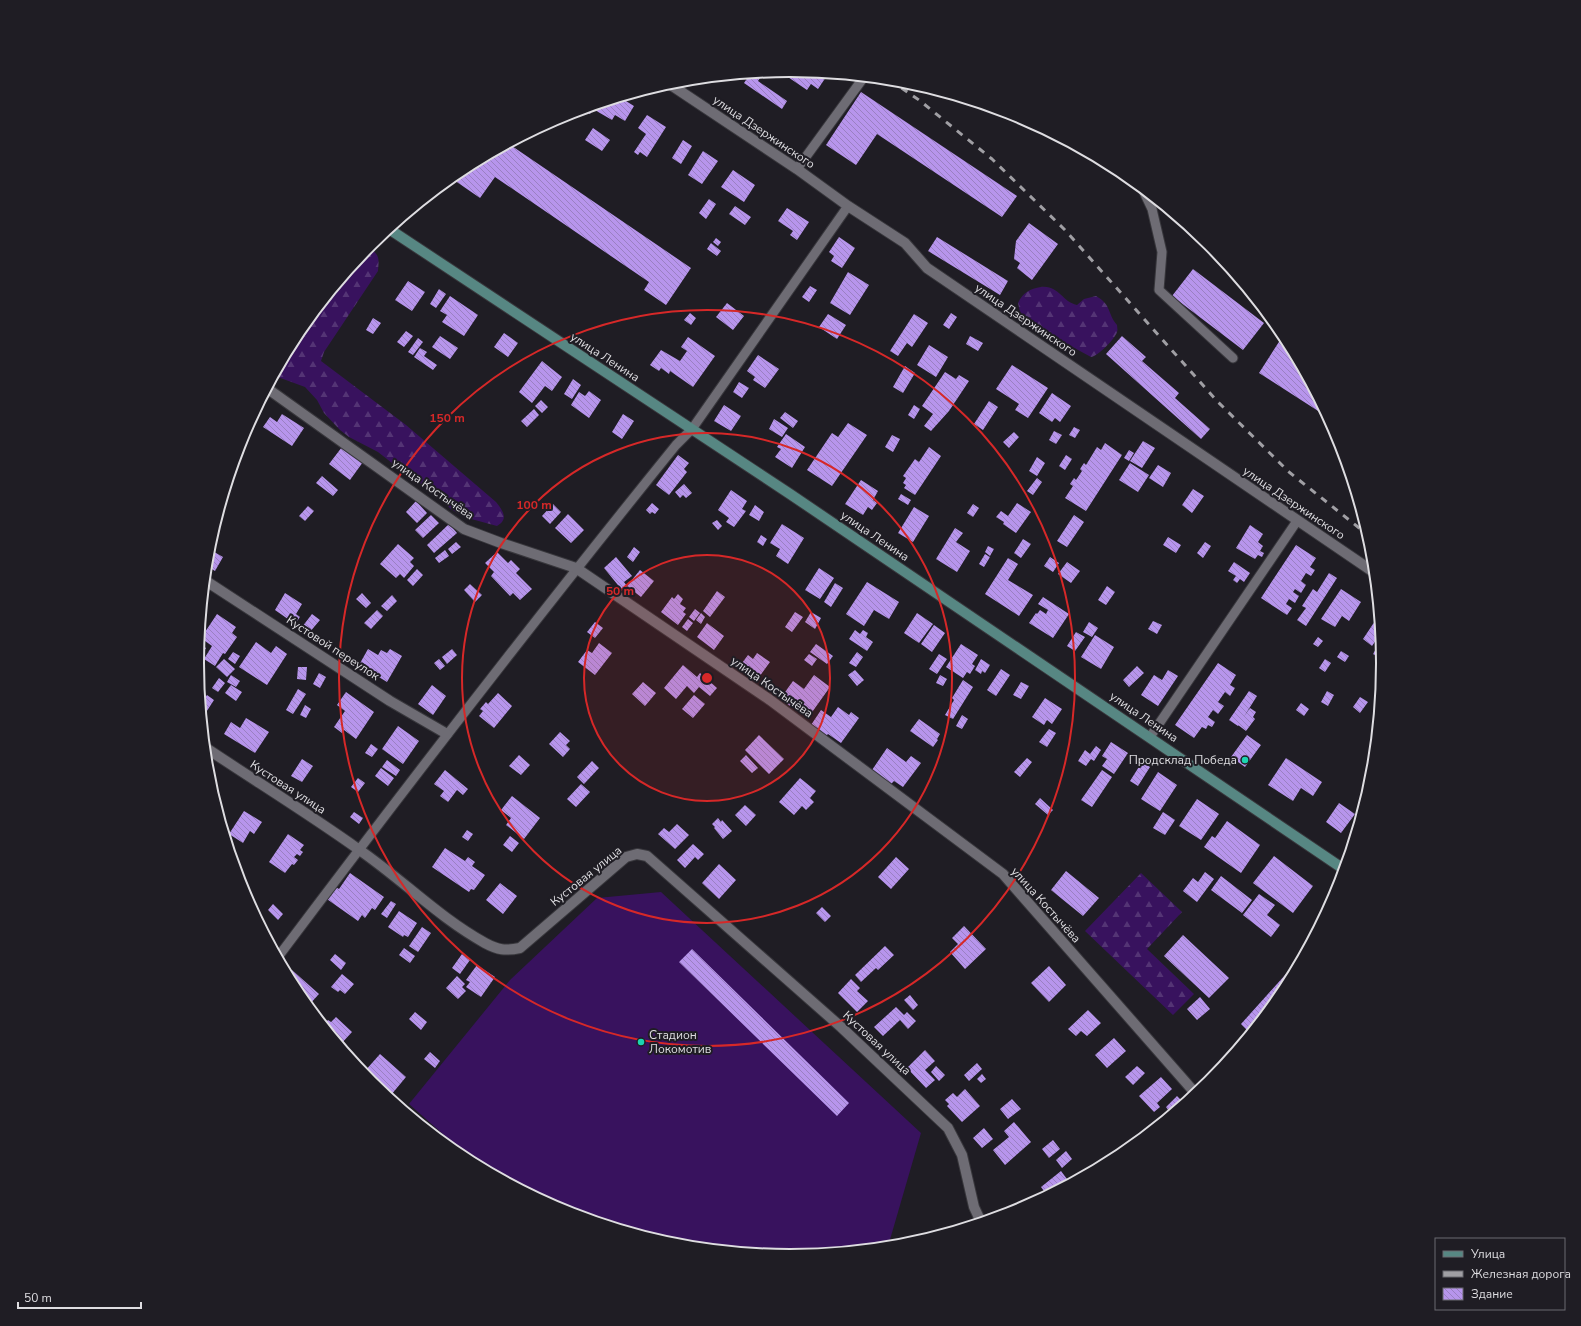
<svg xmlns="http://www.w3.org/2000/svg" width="1581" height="1326" viewBox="0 0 1581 1326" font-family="'Nunito Sans',sans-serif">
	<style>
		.forest { fill: url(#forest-firs) }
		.pitch { fill: #38125e }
		.building { fill: url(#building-back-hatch) }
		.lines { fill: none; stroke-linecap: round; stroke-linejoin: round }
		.lane-casing { stroke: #38373c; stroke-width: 11 }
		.street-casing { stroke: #38373c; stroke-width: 12 }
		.secondary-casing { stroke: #38373c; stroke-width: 12 }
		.lane { stroke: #6e6c74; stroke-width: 9 }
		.street { stroke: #6e6c74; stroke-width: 10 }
		.secondary { stroke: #578783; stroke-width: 10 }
		.rail { stroke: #a09fa4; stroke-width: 3; stroke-dasharray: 7 7; stroke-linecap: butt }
		.ring { fill: none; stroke: #d62828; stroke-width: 2 }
		.poi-dot { fill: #1cd5b1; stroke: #1f1d24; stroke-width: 1.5 }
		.labels { text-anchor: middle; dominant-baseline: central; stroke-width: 4; stroke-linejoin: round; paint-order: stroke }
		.street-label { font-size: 12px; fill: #dedde1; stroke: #1f1d24 }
		.poi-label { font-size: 12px; fill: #dedde1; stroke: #1f1d24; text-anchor: end }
		.rim { fill: none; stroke: #dedde1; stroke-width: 2 }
		.centre { fill: #d62828; stroke: #1f1d24; stroke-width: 2 }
		.ring-label { font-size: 12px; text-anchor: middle; font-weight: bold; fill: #d62828; stroke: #1f1d24; stroke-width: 4; stroke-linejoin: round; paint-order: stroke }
	</style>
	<defs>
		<pattern id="forest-firs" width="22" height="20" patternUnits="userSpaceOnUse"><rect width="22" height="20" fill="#38125e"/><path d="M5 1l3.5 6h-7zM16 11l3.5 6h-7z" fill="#543475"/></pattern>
		<pattern id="building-back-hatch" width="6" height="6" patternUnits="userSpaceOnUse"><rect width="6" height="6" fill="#b795ec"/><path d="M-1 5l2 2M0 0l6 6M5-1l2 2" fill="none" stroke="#9a80c2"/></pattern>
	</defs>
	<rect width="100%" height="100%" fill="#1f1d24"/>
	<path class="forest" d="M368 247C380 255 379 258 378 271L324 352 321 361 406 425 496 502C503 511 509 519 497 526L464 517 451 509 429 489 406 474 378 452 349 437 340 430 324 413 317 400 305 387 275 376 298 333Z
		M1041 287C1059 285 1062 302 1077 305L1084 299 1096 296C1112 305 1107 313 1117 325 1117 327 1118 330 1117 332 1115 339 1098 356 1091 357L1056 338 1026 320 1020 312 1018 303C1023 292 1030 289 1041 287Z
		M1141 873 1182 912 1147 949 1194 994 1173 1015 1085 931Z"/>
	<path class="pitch" d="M661 892 921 1133 889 1243 891 1246 790 1256 675 1245 563 1211 479 1166 409 1104 510 980 597 898Z"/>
	<path class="building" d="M791 70 807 72 828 74 818 89 811 84 807 90 779 71Z
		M750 74H753L760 78 758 81 787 101 782 109 744 83Z
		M861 92 1017 196 1002 217 877 134 856 165 826 145Z
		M621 98 634 106 625 121 615 115 612 120 593 109 590 114 583 109Z
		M647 115 666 127 647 157 640 152 638 155 634 152 646 134 638 128Z
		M593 128 610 140 602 151 585 140Z
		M683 140 692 146 681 164 672 158Z
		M509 144 691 268 666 305 644 290 649 282 495 177 480 198 451 178 461 170Z
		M703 151 718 161 702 184 688 175Z
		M733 170 755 185 744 202 721 187Z
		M709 199 716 204 706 219 699 213Z
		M735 206 751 217 745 225 729 214Z
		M787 208 809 222 797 240 790 235 793 231 778 221Z
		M1029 223 1058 244 1032 280 1017 268 1020 263 1014 259 1016 241Z
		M839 237 855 248 842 268 831 261 834 256 829 252Z
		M937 237 1008 281 1000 295 928 251Z
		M716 238 721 242 718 246 713 242Z
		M711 243 721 251 717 256 707 249Z
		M1193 269 1264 323 1243 350 1172 296Z
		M848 272 869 285 850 315 830 303Z
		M408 281 425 292 412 311 395 300Z
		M810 286 817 290 809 302 802 297Z
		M439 289 446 294 436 308 430 304Z
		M450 296 478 315 464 336 442 322 447 315 440 311Z
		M727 303 744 316 733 330 716 317Z
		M690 313 696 318 691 325 684 320Z
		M951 313 957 317 949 329 943 325Z
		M828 314 846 325 837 339 819 327Z
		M914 314 928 323 912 347 907 343 898 356 890 351Z
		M373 318 381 323 373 334 366 330Z
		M406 331 413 336 404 347 397 342Z
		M504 333 518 343 508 357 494 347Z
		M1284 334 1329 418 1259 373Z
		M440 336 458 348 450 359 432 347Z
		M970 336 983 343 978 351 966 344Z
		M1122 336 1146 357 1142 361 1179 393 1175 398 1210 429 1201 439 1106 354Z
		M688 337 715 356 693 387 670 371 669 374 661 368 659 371 650 365 661 350 680 361 687 351 681 347Z
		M418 338 423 342 413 355 408 352Z
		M929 345 948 357 936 377 917 365Z
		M420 348 427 352 424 356 437 365 433 370 414 357Z
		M758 355 779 369 765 388 753 380 755 377 747 371Z
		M542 361 562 377 552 391 545 386 532 403 519 392Z
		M1012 365 1048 388 1028 418 1015 410 1019 404 996 389Z
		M905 366 915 373 903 393 893 387Z
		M945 372 956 379 959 375 969 381 949 411 931 431 924 426 933 414 922 406Z
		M573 379 581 385 572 399 564 394Z
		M739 382 749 388 742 398 733 392Z
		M589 391 601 400 589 418 571 405 579 392 585 396Z
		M1052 393 1071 406 1060 422 1055 418 1052 422 1039 413Z
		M541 400 548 407 542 413 535 406Z
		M989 401 998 407 983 430 974 424Z
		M724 405 741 416 731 431 714 421Z
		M914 405 920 409 914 419 908 415Z
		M534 409 539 415 527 427 521 421Z
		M785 412 798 421 793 428 780 418Z
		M282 414 304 428 292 446 263 427 270 417 277 422Z
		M623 414 634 421 622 439 612 432Z
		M774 419 788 428 782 437 769 429Z
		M848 423 867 435 832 486 807 470 832 433 838 437Z
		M1074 427 1080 430 1075 438 1069 435Z
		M1054 431 1062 435 1056 444 1049 440Z
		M1014 432 1019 437 1009 448 1003 442Z
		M786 434 805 447 792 468 775 457 781 449 777 447Z
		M892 435 900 439 893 452 885 447Z
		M1143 441 1155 448 1142 468 1130 461Z
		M1105 443 1122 455 1086 511 1065 498 1073 486 1070 484 1074 478 1076 480 1082 471 1080 469 1084 463 1086 465 1097 447 1101 450Z
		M342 447 363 462 350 480 329 464Z
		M929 447 941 456 915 495 904 488 906 485 903 483 906 478 903 476 915 459 919 462Z
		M1129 450 1134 453 1129 461 1124 458Z
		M678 455 689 463 684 469 687 472 669 495 656 485Z
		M1066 455 1072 459 1065 470 1059 466Z
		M1037 457 1045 463 1037 476 1029 471Z
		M1130 463 1149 475 1138 492 1119 480Z
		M1158 465 1171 473 1163 487 1149 478Z
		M322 476 338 490 333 496 316 483Z
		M1037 478 1042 482 1033 495 1027 491Z
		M861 480 878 491 873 500 877 503 872 510 868 507 863 515 845 504Z
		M684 484 692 493 686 498 683 495 680 498 675 492Z
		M1193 489 1204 496 1192 513 1182 505Z
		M731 490 747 501 742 509 746 511 734 527 726 522 729 518 718 510Z
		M901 494 911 500 908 505 898 499Z
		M416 501 427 513 417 523 406 512Z
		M652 503 659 509 655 514 652 512 650 514 646 510Z
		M1017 503 1031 512 1016 533 1003 524 1004 522 996 517 1001 511 1008 516Z
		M553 504 561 512 550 524 542 516Z
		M973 504 979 508 973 517 967 513Z
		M755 505 764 512 759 521 749 515Z
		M308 506 314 511 305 521 299 516Z
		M914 507 929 516 913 542 898 533Z
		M568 514 584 530 571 543 555 528Z
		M431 515 439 523 423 538 415 530Z
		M1074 515 1084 522 1067 547 1057 541Z
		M717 520 722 526 718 530 712 523Z
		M449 524 457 533 434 553 427 545Z
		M782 524 804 538 788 564 776 556 780 549 770 543Z
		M1250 525 1263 534 1258 542 1263 546 1260 551 1264 553 1262 557 1258 555 1255 559 1236 548Z
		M955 528 963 533 956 542 970 551 957 572 936 559Z
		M761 535 767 539 763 546 757 542Z
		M1168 537 1181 545 1176 553 1163 545Z
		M1023 539 1031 544 1021 558 1014 553Z
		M456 542 461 547 452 554 448 549Z
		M1205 542 1211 546 1203 558 1197 553Z
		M398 544 414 558 410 562 414 566 404 578 400 574 396 578 380 564Z
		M1296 545 1316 558 1310 567 1315 570 1311 576 1306 573 1301 581 1306 585 1301 593 1295 589 1293 592 1299 596 1295 603 1289 599 1286 604 1292 608 1287 615 1261 598Z
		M988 546 994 549 990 556 985 552Z
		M634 547 640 552 633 562 627 557Z
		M209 549 223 557 215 571 207 566Z
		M445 550 449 556 439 563 435 558Z
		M497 552 508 563 511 560 520 569 516 573 532 589 520 600 513 593 510 596 491 576 494 572 485 563Z
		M985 554 990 557 984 567 979 564Z
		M616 557 632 576 624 582 627 586 622 590 604 568Z
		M1050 557 1059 563 1053 572 1044 566Z
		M1008 558 1018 564 1008 580 1033 595 1019 616 985 594Z
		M1067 562 1080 571 1071 583 1058 574Z
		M1234 562 1250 573 1244 582 1240 579 1237 583 1233 580 1236 576 1228 571Z
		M819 568 834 578 820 599 805 590Z
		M417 569 423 575 413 586 407 580Z
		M640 570 654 581 641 597 627 586Z
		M1329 573 1337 578 1306 626 1297 620 1306 608 1302 606 1313 589 1317 592Z
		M867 582 899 602 889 619 874 610 864 626 846 614Z
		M835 583 843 588 831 607 824 602Z
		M470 584 482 595 475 602 464 590Z
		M1107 586 1115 592 1106 605 1098 600Z
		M1341 589 1361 602 1349 621 1342 616 1335 627 1321 619Z
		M717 591 725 597 710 617 703 611Z
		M285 593 302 604 296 614 300 617 295 624 275 610Z
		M362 593 371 603 366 608 356 599Z
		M678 594 683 599 680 604 686 608 683 612 686 614 678 625 661 612 672 597 674 599Z
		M392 595 397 601 387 611 381 606Z
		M1043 597 1069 614 1053 638 1029 623 1036 613 1037 614 1040 610 1046 614 1048 610 1038 604Z
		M695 609 700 613 694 621 689 617Z
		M377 610 383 616 371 629 364 623Z
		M795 612 803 617 792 632 785 627Z
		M811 612 821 618 815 629 805 622Z
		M701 613 705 617 701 624 696 620Z
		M917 613 933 624 919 643 904 633Z
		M217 614 236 627 232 633 237 637 225 654 223 653 215 666 204 659 212 646 201 638Z
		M312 614 320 620 309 633 302 627Z
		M1379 615 1381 633 1372 646 1363 639Z
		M688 619 693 623 687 631 682 627Z
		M1153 621 1162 625 1157 634 1148 629Z
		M595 622 603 628 595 638 587 632Z
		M1089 622 1098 628 1092 637 1083 632Z
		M707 623 724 636 714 650 697 637Z
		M934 625 945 633 932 652 921 644Z
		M855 630 860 634 863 630 868 633 866 637 873 642 867 651 849 639Z
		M1076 632 1085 637 1075 651 1067 646Z
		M1095 635 1114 647 1101 669 1081 657Z
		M1318 637 1323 641 1318 647 1313 644Z
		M256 642 271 653 276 646 287 654 267 685 239 667Z
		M599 643 612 653 595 675 578 662 587 650 592 653Z
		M199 644 206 648 201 656 198 654Z
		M816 644 833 656 827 664 810 652Z
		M961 644 978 655 972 664 975 666 970 674 967 672 963 678 946 667Z
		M1377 647 1382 651 1378 657 1373 654Z
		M368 649 378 655 381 650 387 653 390 649 402 656 387 682 359 665Z
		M452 649 457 655 447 664 442 657Z
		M1341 651 1349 656 1345 662 1337 657Z
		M233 652 240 656 235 664 228 659Z
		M857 652 863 657 856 667 849 663Z
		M757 653 770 662 757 680 739 667 748 655 753 659Z
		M809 654 817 659 812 666 804 660Z
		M939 654 947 659 937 674 929 669Z
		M224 659 235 669 227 677 216 667Z
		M439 659 445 666 440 670 434 663Z
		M981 659 990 665 985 673 982 671 981 674 975 670Z
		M1325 659 1331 663 1325 672 1319 668Z
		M1218 663 1236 675 1230 685 1235 688 1230 696 1225 692 1218 702 1224 706 1218 714 1213 710 1208 717 1215 722 1212 727 1208 725 1206 729 1202 727 1194 738 1175 725Z
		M683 665 697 677 700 673 717 688 710 696 699 687 694 693 687 686 676 699 664 688Z
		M1137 666 1144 673 1129 687 1123 680Z
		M298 667H307L306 680 297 679Z
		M1001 669 1010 675 996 696 987 690Z
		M855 670 864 680 857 686 848 675Z
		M1168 670 1178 676 1158 706 1141 695 1154 675 1162 680Z
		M319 673 326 677 320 688 313 684Z
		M231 675 240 681 236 687 227 682Z
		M814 675 830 687 810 715 792 703 790 706 780 699 793 681 804 689Z
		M940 675 947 679 943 686 936 683Z
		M219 678 225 683 218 692 212 688Z
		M963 680 973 687 953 719 945 715 954 700 952 698Z
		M643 682 656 693 645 706 632 694Z
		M1021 682 1029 686 1021 699 1013 695Z
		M231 685 242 692 236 701 225 693Z
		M432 685 446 696 433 715 418 704Z
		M298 689 306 694 293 714 286 710Z
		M1249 691 1257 696 1238 726 1229 720Z
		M1327 691 1334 695 1328 706 1321 702Z
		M346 692 374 712 356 739 344 730 342 733 334 727 345 711 337 705Z
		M498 693 512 706 494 728 479 716 483 711 480 709 486 702 488 704Z
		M207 695 214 700 203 717 201 703Z
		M694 695 705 704 693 718 682 709Z
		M1360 697 1368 702 1360 713 1353 707Z
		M1045 698 1062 709 1052 724 1047 720 1044 725 1032 717Z
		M1301 703 1309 709 1304 716 1296 710Z
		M305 705 311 709 306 718 300 715Z
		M838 707 849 715 851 712 859 718 841 743 828 734 826 736 811 725 821 710 831 717Z
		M1250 708 1256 712 1253 717 1255 719 1246 731 1238 725Z
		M962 715 968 719 962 729 956 726Z
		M246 718 269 732 255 753 224 734 231 722 240 728Z
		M919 719 940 734 937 739 938 740 933 747 910 731Z
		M398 726 419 741 403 764 382 749Z
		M1049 729 1056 733 1047 747 1039 742Z
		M560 732 570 741 566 745 570 749 563 757 549 744Z
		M759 735 784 759 769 774 745 750Z
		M1247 735 1261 745 1245 767 1231 757Z
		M1111 742 1128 753 1114 774 1102 766 1107 759 1102 756Z
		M371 744 378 749 372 757 365 753Z
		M1096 746 1101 750 1094 761 1091 759 1086 766 1078 761 1085 750 1090 754Z
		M887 748 906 762 911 756 921 763 903 787 894 781 891 784 872 770Z
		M519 755 530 765 521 775 509 766Z
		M746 755 758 768 752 773 740 761Z
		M1027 758 1032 762 1020 777 1014 772Z
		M1286 758 1322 782 1313 796 1301 788 1293 801 1268 785Z
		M302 759 313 766 302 782 291 776Z
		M387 760 400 770 396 776 382 767Z
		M592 761 599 768 584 784 577 777Z
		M1142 762 1150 767 1138 786 1130 781Z
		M381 768 394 778 388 786 375 776Z
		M445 770 468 789 463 795 457 790 448 802 440 796 444 791 434 784Z
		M1102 770 1112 777 1092 807 1081 800Z
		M1158 772 1177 785 1160 811 1141 799Z
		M358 778 365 783 358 792 351 787Z
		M800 778 816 791 810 798 814 802 806 810 802 806 794 815 779 802Z
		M581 784 590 792 576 807 567 799Z
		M512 796 540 818 524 839 506 825 511 818 501 810Z
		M1040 798 1053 810 1048 815 1035 804Z
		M1197 799 1219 814 1201 840 1179 826Z
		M1339 803 1355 814 1341 833 1326 822Z
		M745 805 756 815 746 826 735 815Z
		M1363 809 1358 826 1353 823Z
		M244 811 262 822 254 834 250 831 243 843 229 834Z
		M354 812 363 818 359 824 350 817Z
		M1163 812 1175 820 1165 835 1153 828Z
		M718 818 721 822 722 820 732 831 723 839 714 828 715 827 712 824Z
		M1227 821 1260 845 1241 873 1204 847 1212 836 1215 838Z
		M677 824 689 835 675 849 658 834 664 828 669 832Z
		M467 830 473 834 468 841 462 837Z
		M288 834 304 845 300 850 303 852 300 856 297 854 294 857 298 860 294 865 292 864 285 873 269 862Z
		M510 836 519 843 512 852 503 845Z
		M693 844 704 854 698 860 695 857 685 868 677 860Z
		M445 848 465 861 468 857 475 862 472 866 485 875 474 890 471 889 469 892 432 867Z
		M1274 856 1313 886 1293 913 1253 883Z
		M896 857 909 869 891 889 878 877Z
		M719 864 736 880 719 899 702 883Z
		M1066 871 1099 898 1083 916 1051 890Z
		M1205 872 1214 879 1197 902 1183 891 1193 878 1198 882Z
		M350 873 384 897 375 910 372 908 365 918 362 915 358 921 324 897 332 885 339 889Z
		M1221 876 1252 900 1242 913 1211 890Z
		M500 883 517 896 503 914 486 900Z
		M1259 894 1275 905 1267 915 1280 925 1271 937 1243 915Z
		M391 901 396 904 387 918 381 914Z
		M273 904 283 914 278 920 268 910Z
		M822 907 831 916 825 922 816 913Z
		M399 911 417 923 408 937 404 935 403 937 388 927Z
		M964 926 986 949 965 969 950 952 958 944 952 938Z
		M422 927 431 933 418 952 409 946Z
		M1183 935 1229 978 1209 998 1164 956Z
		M885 946 894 955 878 970 876 968 861 982 855 975Z
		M404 948 415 956 410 963 399 955Z
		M692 949 849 1103 837 1116 679 962Z
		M335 954 346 963 341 970 330 960Z
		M462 954 470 960 460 974 452 968Z
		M1303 955 1283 993 1250 1033 1241 1024Z
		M477 965 495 977 481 997 466 987 470 982 466 980Z
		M1049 966 1066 985 1049 1002 1031 983Z
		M292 970 319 994 308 1006 297 992 288 975Z
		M342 974 354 984 345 994 340 990 338 992 331 987Z
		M457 976 465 984 462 987 466 991 458 999 446 988Z
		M851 979 860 988 857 991 868 1001 857 1012 838 993Z
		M910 995 918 1005 913 1010 904 1000Z
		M1200 997 1210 1009 1197 1020 1187 1009Z
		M896 1007 904 1015 907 1012 916 1021 908 1029 900 1020 883 1036 874 1027Z
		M1088 1010 1101 1023 1087 1036 1081 1031 1076 1036 1068 1029Z
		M415 1012 427 1022 421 1030 409 1019Z
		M336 1017 352 1032 340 1045 324 1024 328 1020 331 1022Z
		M1114 1038 1126 1051 1107 1068 1095 1055Z
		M925 1050 935 1061 925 1070 935 1080 926 1088 907 1068Z
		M430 1052 440 1061 435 1068 424 1059Z
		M380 1054 406 1077 391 1095 364 1072Z
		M977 1063 982 1069 969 1081 964 1075Z
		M936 1066 945 1075 939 1081 931 1072Z
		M1137 1066 1145 1073 1133 1085 1125 1077Z
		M982 1074 986 1079 981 1083 977 1079Z
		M1161 1077 1172 1089 1157 1103 1160 1107 1154 1112 1139 1096Z
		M965 1089 980 1106 962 1122 947 1106 949 1104 945 1100 953 1093 957 1097Z
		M1177 1096 1184 1103 1171 1114 1166 1107Z
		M1012 1099 1021 1109 1008 1119 1000 1109Z
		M1167 1112 1170 1115 1164 1120 1161 1117Z
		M1014 1122 1031 1142 1005 1165 993 1150 1009 1137 1004 1131Z
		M984 1128 993 1139 982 1148 973 1138Z
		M1053 1140 1060 1149 1049 1158 1042 1149Z
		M1066 1151 1072 1159 1062 1168 1056 1160Z
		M1061 1171 1070 1183 1047 1195 1041 1187Z"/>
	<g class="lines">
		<g class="lane-casing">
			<path id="lane" d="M797 169 864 77
				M1142 188 1152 209 1162 252 1159 290 1233 358
				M1150 737 1297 521
				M278 957C408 784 540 613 676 445L692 429 848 206"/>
		</g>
		<g class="street-casing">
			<path id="street" d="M668 83 797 169 848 206 905 243 927 268 1375 573
				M268 389 464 529 501 543 576 568 770 700 1003 874 1196 1094
				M206 581 390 701 447 734
				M206 748C257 782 309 814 358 849 402 879 438 917 485 943 498 950 505 951 520 948L626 857 637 854 647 856 841 1027 948 1128 962 1155 974 1207 981 1222"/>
		</g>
		<g class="secondary-casing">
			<path id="secondary" d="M389 229 790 494 1345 870"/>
		</g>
		<use href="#lane" class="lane"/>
		<use href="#street" class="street"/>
		<use href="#secondary" class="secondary"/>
		<path class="rail" d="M890 80 919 100 992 159 1065 230 1217 401 1289 472 1368 535"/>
	</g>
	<circle cx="707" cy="678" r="123" fill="#d62828" fill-opacity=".12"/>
	<g class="ring">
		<circle cx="707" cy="678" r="123"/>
		<circle cx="707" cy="678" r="245"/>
		<circle cx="707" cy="678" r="368"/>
	</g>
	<g class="poi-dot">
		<circle cx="1245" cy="760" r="4"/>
		<circle cx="641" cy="1042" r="4"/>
	</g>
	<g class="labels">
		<g class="street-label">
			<text transform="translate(764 132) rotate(34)">улица Дзержинского</text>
			<text transform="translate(1026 320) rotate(34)">улица Дзержинского</text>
			<text transform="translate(605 357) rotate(33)">улица Ленина</text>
			<text transform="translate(433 489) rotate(35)">улица Костычёва</text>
			<text transform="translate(1294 503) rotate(34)">улица Дзержинского</text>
			<text transform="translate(875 536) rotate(34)">улица Ленина</text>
			<text transform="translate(333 648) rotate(33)">Кустовой переулок</text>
			<text transform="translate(772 687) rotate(35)">улица Костычёва</text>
			<text transform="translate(1144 717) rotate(34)">улица Ленина</text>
			<text transform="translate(288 787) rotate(33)">Кустовая улица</text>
			<text transform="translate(586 876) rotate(-39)">Кустовая улица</text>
			<text transform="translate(1046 905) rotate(48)">улица Костычёва</text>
			<text transform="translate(877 1043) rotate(43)">Кустовая улица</text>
		</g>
		<g class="poi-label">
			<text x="1237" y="760">Продсклад Победа</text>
			<text x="649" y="1035" text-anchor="start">Стадион<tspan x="649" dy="14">Локомотив</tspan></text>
		</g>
	</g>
	<path d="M0 0H1581V1326H0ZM204 663a586 586 0 1 1 1172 0a586 586 0 1 1-1172 0Z" fill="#1f1d24" fill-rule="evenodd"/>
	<path class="rim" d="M204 663a586 586 0 1 1 1172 0a586 586 0 1 1-1172 0Z"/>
	<circle cx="707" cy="678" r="6" class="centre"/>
	<g class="ring-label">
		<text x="447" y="422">150 m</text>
		<text x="534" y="509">100 m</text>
		<text x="620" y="595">50 m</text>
	</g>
	<rect x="1435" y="1238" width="130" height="72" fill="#1f1d24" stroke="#6b6a70"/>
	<rect x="1443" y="1251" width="20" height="6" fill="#578783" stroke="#6b6a70"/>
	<text x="1471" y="1258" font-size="12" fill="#dedde1">Улица</text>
	<rect x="1443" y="1271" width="20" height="6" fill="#a09fa4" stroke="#6b6a70"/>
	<text x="1471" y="1278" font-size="12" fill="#dedde1">Железная дорога</text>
	<rect x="1443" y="1288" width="20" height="12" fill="url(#building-back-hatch)" stroke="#6b6a70"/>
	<text x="1471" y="1298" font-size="12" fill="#dedde1">Здание</text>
	<path d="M18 1302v6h123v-6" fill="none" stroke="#dedde1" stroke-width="2"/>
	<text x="24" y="1302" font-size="12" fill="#dedde1" stroke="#1f1d24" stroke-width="3" paint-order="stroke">50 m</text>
</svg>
